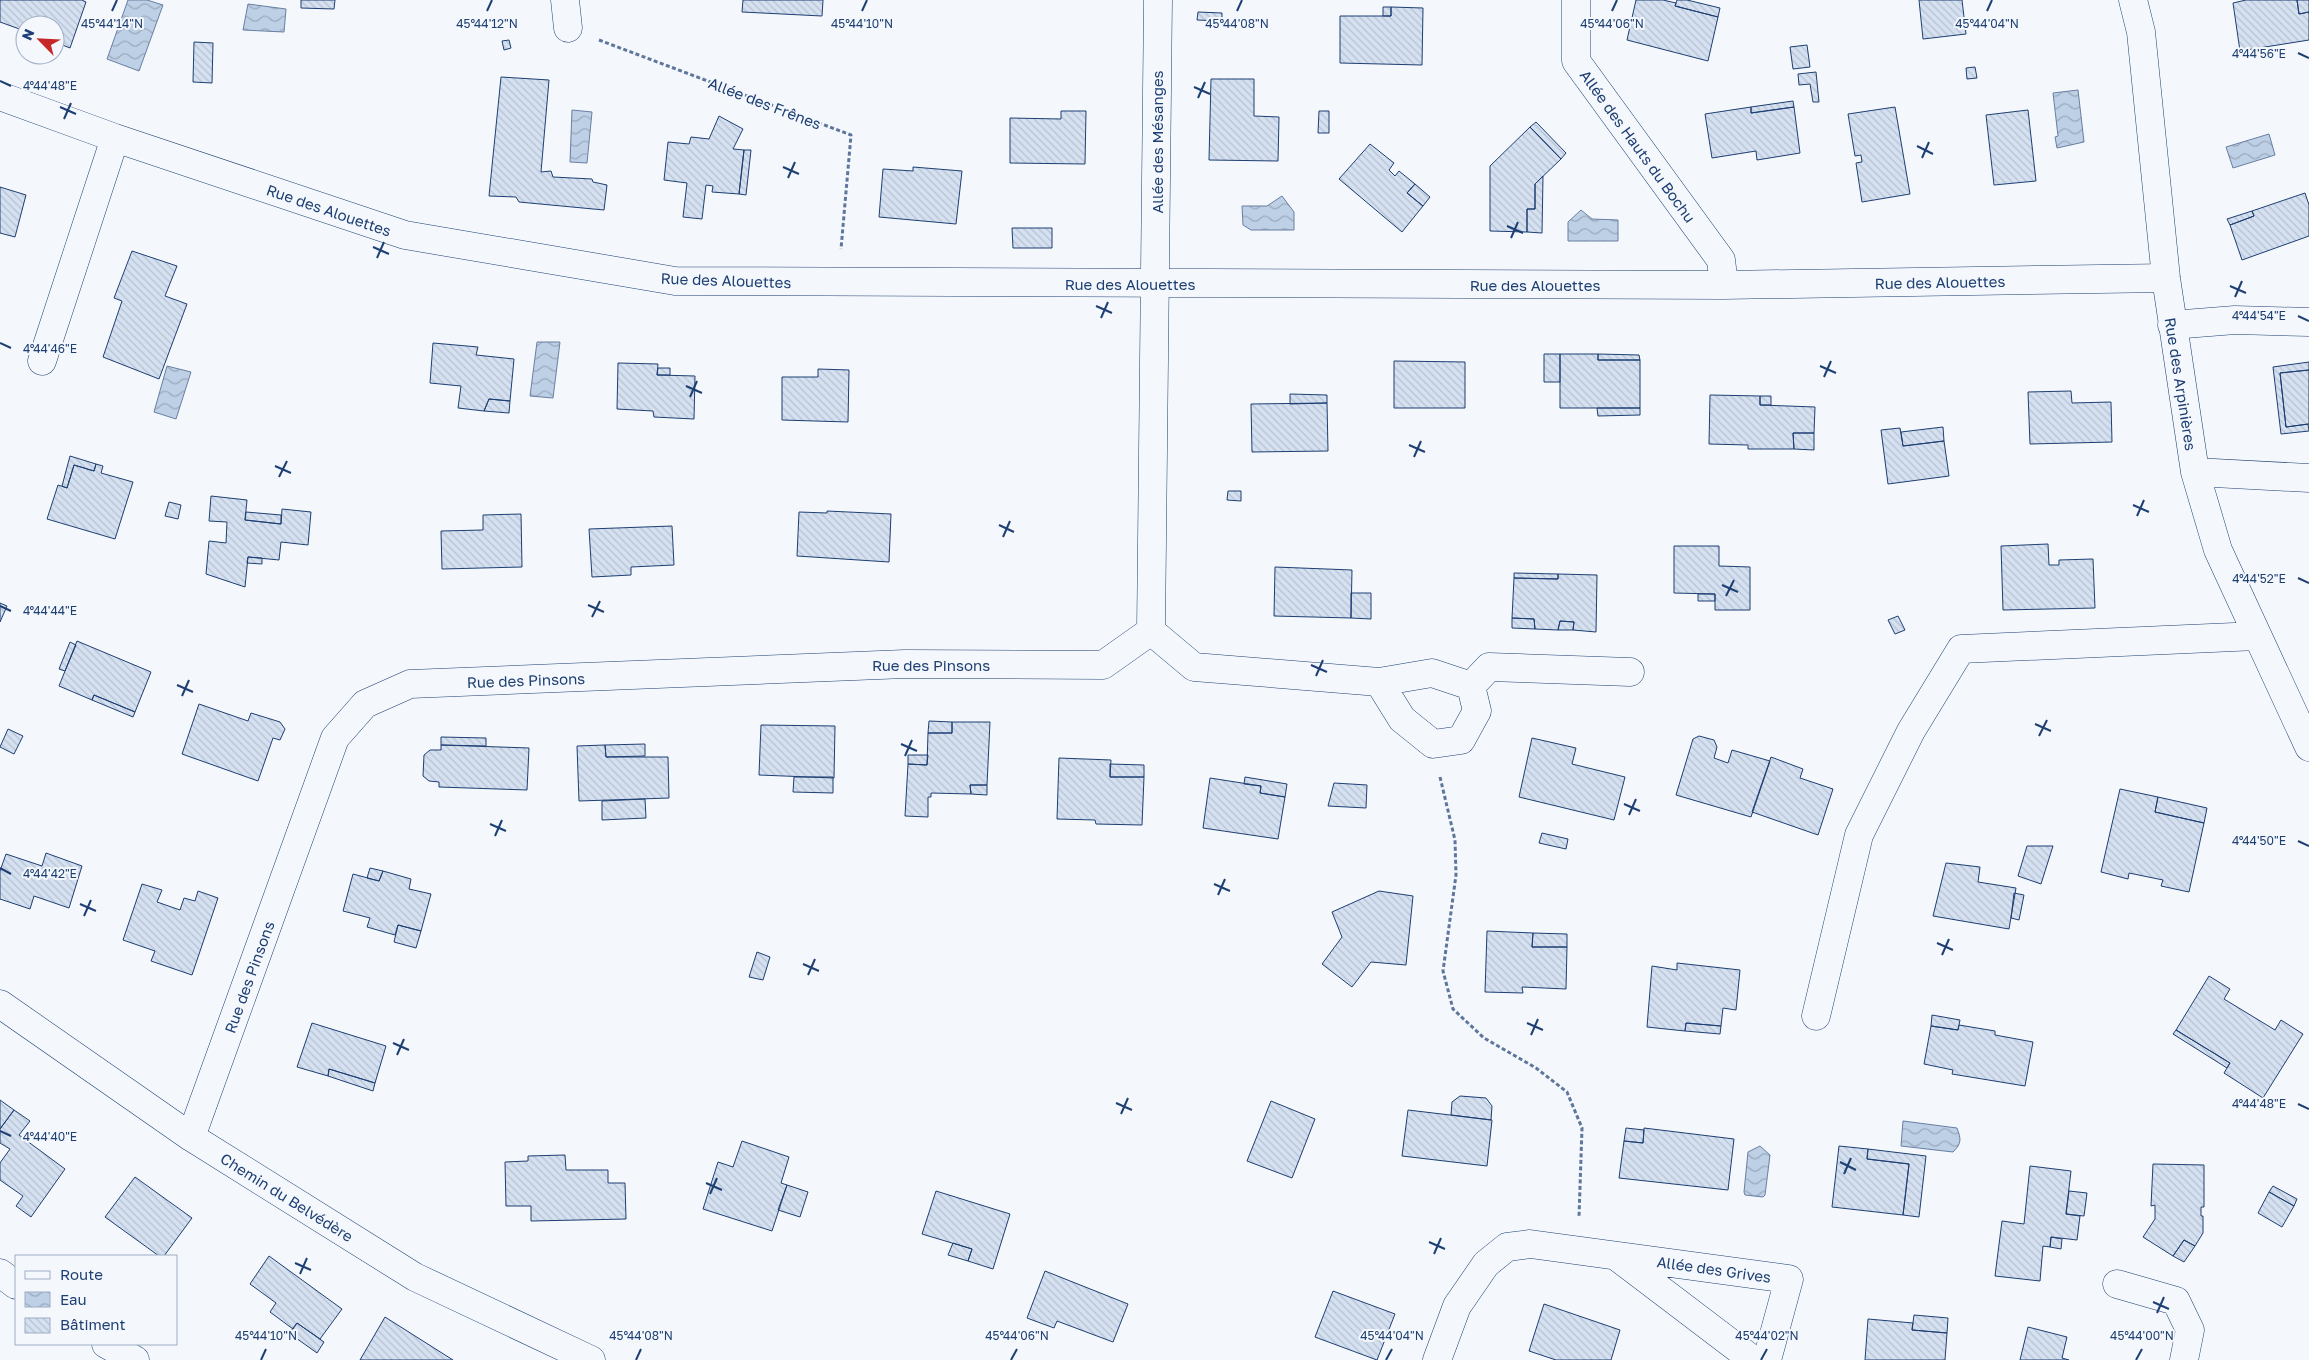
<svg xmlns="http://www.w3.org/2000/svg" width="2309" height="1360" viewBox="0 0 2309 1360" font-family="'Golos Text',sans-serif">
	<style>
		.water { fill: url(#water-waves); stroke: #687fa3 }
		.building { fill: url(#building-back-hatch); stroke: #1d3f73 }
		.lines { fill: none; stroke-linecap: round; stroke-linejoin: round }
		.minor-casing { stroke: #1d3f73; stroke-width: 29 }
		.path { stroke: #5e769c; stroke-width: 3; stroke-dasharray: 4 2.5; stroke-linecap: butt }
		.minor { stroke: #f4f7fb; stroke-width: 28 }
		.ticks { fill: none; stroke: #1d3f73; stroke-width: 2 }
		.labels { text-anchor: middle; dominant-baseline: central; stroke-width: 4; stroke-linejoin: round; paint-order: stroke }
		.street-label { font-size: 15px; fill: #1d3f73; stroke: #f4f7fb }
		.ticks-label { font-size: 12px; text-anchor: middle; fill: #1d3f73; stroke: #f4f7fb; stroke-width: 4; stroke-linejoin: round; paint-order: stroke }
	</style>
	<defs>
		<pattern id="water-waves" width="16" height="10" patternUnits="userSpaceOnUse" patternTransform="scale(1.25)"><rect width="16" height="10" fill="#bed0e5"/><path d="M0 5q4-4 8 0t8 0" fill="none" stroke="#9aaabe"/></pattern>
		<pattern id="building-back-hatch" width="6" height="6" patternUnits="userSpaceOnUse" patternTransform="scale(1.25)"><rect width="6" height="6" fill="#d5e0f0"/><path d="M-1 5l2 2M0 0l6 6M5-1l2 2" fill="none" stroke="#b6c1d1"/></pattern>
	</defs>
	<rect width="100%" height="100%" fill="#f4f7fb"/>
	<path class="water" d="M128 0H147L163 5 139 71 107 59Z
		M248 4 286 9 284 32 243 30Z
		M2078 90 2084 142 2057 148 2055 137 2058 136 2053 93Z
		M572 110 592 112 587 163 570 162Z
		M2269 134 2275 155 2233 168 2226 147Z
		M1282 196 1294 212V230H1251L1243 225 1242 206H1267Z
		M1581 210 1592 219 1618 220V241H1568V222Z
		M537 342H560L553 398 530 396Z
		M167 366 191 372 176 419 154 412Z
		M1903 1121 1957 1128C1961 1139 1962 1143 1953 1152L1901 1146Z
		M1760 1146 1770 1155 1765 1195 1763 1197 1745 1195 1744 1192 1748 1152Z"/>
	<path class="building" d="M0 0H82L86 2 70 48 55 42V25H25V31L0 22Z
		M301 0H335L334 9 301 8Z
		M743 0H823L822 16 742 12Z
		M1636 0H1663L1676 3 1675 6 1718 17 1708 61 1627 40Z
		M1677 0H1687L1720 8 1718 17 1675 6Z
		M1919 0H1962L1966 34 1923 39Z
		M2246 0H2297L2299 14 2309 12V40L2240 51 2233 3Z
		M2297 0H2309V12L2299 14Z
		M1383 7H1391V16H1383Z
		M1391 7 1423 8 1422 65 1340 63V16H1391Z
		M1198 12 1222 13V21L1197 20Z
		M509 40 511 48 504 50 502 41Z
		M194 42 213 43 212 83 193 82Z
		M1807 45 1810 67 1793 69 1790 47Z
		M1975 67 1977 78 1967 79 1966 68Z
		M1816 72 1819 102H1813L1810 84 1799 85 1798 74Z
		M501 77 549 80 541 172 551 171 553 177 592 179 593 182 607 185 604 210 519 202 516 197 489 196Z
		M1211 79H1254V116L1279 117 1278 161 1209 160Z
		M1793 101 1794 107 1751 113V107Z
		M1751 107V113L1794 107 1800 153 1757 160 1756 151 1712 158 1705 114Z
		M1895 107 1910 194 1862 202 1856 163 1862 162 1861 155 1855 156 1848 114Z
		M2028 110 2036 181 1994 185 1986 115Z
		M1061 111H1086L1085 164 1010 163V118L1061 119Z
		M1319 111H1329V133H1318Z
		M719 116 743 129 733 149 744 150 739 194 712 192 713 186 706 185 702 219 683 217 687 183 664 180 668 142 689 144 691 137 709 139Z
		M1536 122 1566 153 1561 159 1530 127Z
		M1530 127 1561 159 1535 184V209H1527V232L1490 231V166Z
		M1370 144 1394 163 1389 170 1395 176 1399 171 1415 184 1407 193 1423 206 1402 232 1339 179Z
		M744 150H751L746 195 739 194Z
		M913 167 962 171 956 224 879 217 883 169 913 171Z
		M1543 176 1542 233 1527 232V209H1535V184Z
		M1415 184 1430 197 1423 206 1407 193Z
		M0 187 26 195 15 237 0 233Z
		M2305 193 2309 205V236L2242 260 2230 225 2254 216 2252 211Z
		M2252 211 2254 216 2230 225 2227 219Z
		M1012 228H1052V248H1013Z
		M132 251 177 266 165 296 187 304 159 379 103 357 122 301 114 298Z
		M433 343 478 347 476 355 514 359 510 401 489 399 484 411 458 408 461 386 430 383Z
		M1544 354H1560V382H1544Z
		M1560 354H1598V360H1640V408H1560Z
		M1598 354 1639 355 1640 360H1598Z
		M1394 361 1465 362V408H1394Z
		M2309 362V370L2280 373 2286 427 2308 424 2309 431 2281 434 2273 367Z
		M618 363 658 364 657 375 695 376 694 419 654 417 653 411 617 409Z
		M658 368H670V375H657Z
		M818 369 849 370 848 422 782 420V377H818Z
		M2309 370V424L2286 427 2280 373Z
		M2071 391 2072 403 2111 402 2112 442 2030 444 2028 392Z
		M1290 394 1327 395V403L1290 404Z
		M1710 395 1760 396V405L1815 407 1814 433H1793L1794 449H1748V445L1709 444Z
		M1760 396H1771V405H1760Z
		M489 399 510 401 509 413 484 411Z
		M1327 403 1328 451 1252 452 1251 404Z
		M1597 408H1640V415L1598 416Z
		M1943 427 1944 441 1903 446 1901 432Z
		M1900 428 1903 446 1944 441 1949 476 1888 484 1881 430Z
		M1793 433H1814V450L1794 449Z
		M70 456 96 464 94 471 74 465 67 488 62 486Z
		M96 464 103 466 101 473 133 482 115 539 47 519 58 485 67 488 74 465 94 471Z
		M1228 491H1241V501L1227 500Z
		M211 496 247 500 245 520 281 524 282 509 311 512 308 545 281 542 279 560 248 557 245 587 206 574 209 541 226 543 227 522 209 521Z
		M169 502 181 505 178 519 165 516Z
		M827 511 891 514 889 562 797 556 799 512 827 513Z
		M246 512 281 515V524L245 520Z
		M521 514 522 567 442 569 441 531 483 530V515Z
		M672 526 674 565 631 567V575L592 577 589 529Z
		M2048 544 2049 565H2059V560L2093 559 2095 608 2003 610 2001 546Z
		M1674 546H1719V566L1750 567V610H1715V594L1674 593Z
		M248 557 262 558V564L247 563Z
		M1275 567 1352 570 1351 618 1274 616Z
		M1514 573 1558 574V579L1514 578Z
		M1558 574 1597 575 1596 632 1573 630 1574 622 1560 621 1558 630 1535 629 1534 619 1512 618 1514 578 1558 579Z
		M1351 593H1371V619L1351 618Z
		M1698 594H1715V601H1698Z
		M0 603 7 606 0 622Z
		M1898 616 1905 630 1895 634 1888 620Z
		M1512 618 1534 619 1535 629 1512 628Z
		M1560 621 1574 622 1573 630H1558Z
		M77 641 151 672 135 712 94 695 92 700 59 686Z
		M70 642 76 645 65 671 59 669Z
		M94 695 135 712 133 717 92 700Z
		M199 704 248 721 251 713 280 722 285 729 280 740 273 738 258 781 182 754Z
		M929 721 952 722V733H928Z
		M952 722H990L987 785H970L971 794 931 793V797H928V817L905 816 908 764 927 765 928 733H952Z
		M761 725 835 726 834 778 759 775Z
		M8 729 23 736 14 754 0 747Z
		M1699 736 1714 740 1717 747 1714 758 1728 763 1732 750 1770 761 1751 817 1676 795 1693 739Z
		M441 737 486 738V746L441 745Z
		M1532 738 1576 748 1572 764 1625 777 1614 820 1519 797Z
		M645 744V756L606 757 605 745Z
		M441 745 529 748 527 790 439 787V782L429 781 423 776 424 755 430 750H441Z
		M605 745 606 757H668L669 798 579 801 577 746Z
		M908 755H928L927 765 908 764Z
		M1771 757 1803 769 1800 778 1833 789 1818 835 1752 812Z
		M1059 758 1111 760 1110 777H1144L1142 825 1096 824 1095 820 1057 819Z
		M1110 764 1144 765V777H1110Z
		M794 777H833V793L793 792Z
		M1245 777 1287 784 1285 797 1260 793 1261 786 1244 784Z
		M1210 778 1261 786 1260 793 1285 797 1278 839 1203 828Z
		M1334 783 1367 785 1366 808 1328 806Z
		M970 785H987V795L971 794Z
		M2120 789 2158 797 2155 812 2204 823 2189 892 2161 886 2163 880 2129 873 2128 879 2101 872Z
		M2158 797 2207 808 2204 823 2155 812Z
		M645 799 646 818 602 820V801Z
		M1542 833 1568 839 1566 849 1539 843Z
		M2027 846H2053L2041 884 2018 876Z
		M46 853 82 866 69 908 34 896 30 909 0 899V871L6 854 42 866Z
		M1946 863 1980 867 1978 882 2016 888 2009 929 1933 916Z
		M370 868 383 871 379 881 367 878Z
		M383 871 411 879 409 889 431 894 421 931 398 925 395 935 367 927 370 918 343 911 353 874 379 881Z
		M142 884 162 890 157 902 180 910 184 898 195 901 198 891 218 898 192 975 151 961 155 951 123 940Z
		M1379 891 1413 896 1406 965 1371 962 1352 987 1322 964 1342 937 1332 912Z
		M2014 893 2024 895 2019 920 2011 918Z
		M398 925 421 931 416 948 394 942Z
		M1487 931 1533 933 1532 947H1567L1566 989 1522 987 1523 993 1485 992Z
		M1533 933 1567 934V947H1532Z
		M757 952 770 957 763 980 749 977Z
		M1677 963 1740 970 1736 1010 1723 1008 1721 1026 1686 1023 1685 1031 1647 1027 1652 966 1677 970Z
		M2209 976 2230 989 2224 999 2275 1030 2281 1020 2303 1034 2263 1098 2224 1073 2230 1063 2176 1030Z
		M1932 1015 1960 1020 1958 1030 1931 1026Z
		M312 1023 386 1046 375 1083 329 1069 328 1076 297 1067Z
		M1686 1023 1721 1026 1720 1034 1685 1031Z
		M1959 1025 1995 1031V1035L2033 1042 2025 1086 1952 1074 1953 1070 1924 1064 1931 1026 1958 1030Z
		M2176 1030 2230 1063 2227 1068 2173 1034Z
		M329 1069 375 1083 373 1091 328 1076Z
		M1460 1096 1486 1098 1492 1106 1491 1120 1451 1115 1452 1102Z
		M0 1100 14 1110 0 1129Z
		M1271 1101 1315 1119 1292 1178 1247 1161Z
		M14 1110 30 1121 19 1135 65 1169 31 1217 16 1206 23 1196 0 1180V1163L10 1149 0 1143V1129Z
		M1408 1110 1492 1120 1487 1166 1402 1156Z
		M1626 1128 1644 1130 1643 1143 1624 1141Z
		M1644 1128 1734 1139 1728 1190 1619 1178 1624 1141 1643 1143Z
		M742 1141 789 1157 781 1183 787 1185 772 1231 703 1209 718 1162 733 1167Z
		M1839 1146 1868 1149 1867 1159 1909 1164 1903 1215 1832 1207Z
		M1868 1149 1926 1156 1919 1217 1903 1215 1909 1164 1867 1159Z
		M565 1155 566 1170H608V1183H625L626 1219 531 1221V1206H506L505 1162 528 1161V1156Z
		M2153 1164 2204 1165V1207H2201V1216H2203V1233L2195 1246 2184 1240 2173 1256 2143 1237 2155 1219V1205L2151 1206Z
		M2030 1166 2071 1171 2066 1214 2080 1216 2077 1240 2051 1237 2050 1247 2043 1246 2040 1281 1995 1276 2002 1221 2024 1224Z
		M135 1177 192 1218 164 1256H159L105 1217Z
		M787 1185 808 1192 800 1217 778 1210Z
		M2273 1186 2297 1199 2294 1206 2269 1192Z
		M936 1191 1010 1214 993 1269 968 1261 972 1249 922 1234Z
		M2069 1191 2087 1193 2084 1216 2066 1214Z
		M2269 1192 2294 1206 2282 1227 2258 1213Z
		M2051 1237 2062 1239 2061 1249 2050 1247Z
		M2184 1240 2195 1246 2184 1262 2173 1256Z
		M953 1243 972 1249 968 1261 948 1255Z
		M269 1256 342 1309 320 1339 297 1323 293 1329 270 1312 276 1303 250 1284Z
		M1045 1271 1128 1304 1113 1342 1057 1321 1054 1328 1027 1318Z
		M1333 1291 1395 1314 1377 1360 1315 1337Z
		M1544 1304 1620 1330 1611 1360H1556L1529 1351Z
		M1914 1315 1948 1318 1947 1333 1912 1330Z
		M385 1317 453 1360H360Z
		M1868 1319 1913 1323 1912 1330 1947 1333 1945 1360H1865Z
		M297 1323 324 1342 317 1353 289 1333Z
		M2028 1327 2067 1337 2062 1358 2069 1360H2020Z"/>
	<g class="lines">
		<g class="minor-casing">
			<path id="minor" d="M565 0 568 28
				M1576 0V61L1721 260 1724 285
				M2133 0 2141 32 2166 278 2195 472 2218 550 2309 747
				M0 96 115 138 405 235 675 281 1724 285 2166 278
				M2172 325 2235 320 2309 322
				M42 361 115 138
				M2195 472 2309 478
				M1151 631 1194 667 1379 682 1402 719 1433 744 1461 740 1477 711 1471 686 1432 673 1379 682
				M1471 686 1489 667 1630 672
				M0 1004 191 1137 415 1277 591 1360
				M1816 1016 1859 835 1911 731 1961 649 2257 636
				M191 1137 335 738 365 704 410 684 905 664 1103 665 1151 631 1158 0
				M1616 1256 1753 1360
				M0 1273 16 1285
				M2117 1284 2176 1301 2190 1330 2184 1360
				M106 1344 135 1360
				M1437 1360 1457 1306 1486 1264 1507 1247 1530 1244 1789 1279 1767 1360"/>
		</g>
		<path class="path" d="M599 40 851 135 841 249
			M1440 777 1455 840 1456 875 1443 971 1453 1009 1484 1038 1536 1068 1567 1092 1582 1128 1579 1217"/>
		<use href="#minor" class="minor"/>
	</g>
	<path class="ticks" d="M112 11 117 0M487 11 492 0M862 11 867 0M1237 11 1242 0M1612 11 1617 0M1987 11 1992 0M2298 53 2309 58M0 81 11 86M1194 87 1210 94M1198 98 1205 82M60 107 76 114M64 119 71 103M1917 146 1933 154M1922 158 1929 142M783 167 799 174M788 178 795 162M1507 226 1523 233M1511 238 1518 222M373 247 389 254M377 258 384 242M2230 286 2246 293M2235 297 2242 281M1096 306 1112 313M2298 316 2309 321M1101 318 1108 302M0 343 11 348M1820 366 1836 373M1824 377 1831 361M686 386 702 393M690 397 697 381M1409 445 1425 452M1414 457 1421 441M275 466 291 473M279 477 287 461M2133 505 2149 512M2137 516 2144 500M999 525 1014 532M1003 537 1010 521M2298 578 2309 583M1722 585 1738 592M1726 596 1734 580M588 605 604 612M0 606 11 611M592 617 600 601M1311 665 1327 672M1316 676 1323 660M177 685 193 692M182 696 189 680M2035 724 2051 731M2039 736 2047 720M901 744 917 751M905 756 912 740M1624 804 1640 811M1629 815 1636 799M490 824 506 831M495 836 502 820M2298 841 2309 846M0 868 11 874M1214 884 1230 891M1218 895 1225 879M80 904 96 911M84 916 91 900M1937 943 1953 950M1942 955 1949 939M803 964 819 971M808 975 815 959M1527 1023 1543 1030M1531 1035 1538 1019M393 1043 409 1050M397 1055 404 1039M1116 1103 1132 1110M2298 1104 2309 1109M1121 1114 1128 1098M0 1131 11 1136M1840 1162 1856 1170M1844 1174 1851 1158M706 1183 722 1190M710 1194 717 1178M1429 1242 1445 1249M1434 1254 1441 1238M295 1263 311 1270M300 1274 307 1258M2153 1302 2169 1309M2157 1313 2164 1297M261 1360 266 1349M636 1360 641 1349M1011 1360 1017 1349M1386 1360 1392 1349M1761 1360 1767 1349M2136 1360 2142 1349"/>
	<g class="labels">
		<g class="street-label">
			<text transform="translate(765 103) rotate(21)">Allée des Frênes</text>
			<text transform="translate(1157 142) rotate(-90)">Allée des Mésanges</text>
			<text transform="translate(1638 146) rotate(54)">Allée des Hauts du Bochu</text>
			<text transform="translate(329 210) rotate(19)">Rue des Alouettes</text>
			<text transform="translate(726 280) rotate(2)">Rue des Alouettes</text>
			<text transform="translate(1940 282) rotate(-1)">Rue des Alouettes</text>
			<text x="1130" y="284">Rue des Alouettes</text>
			<text x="1535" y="285">Rue des Alouettes</text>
			<text transform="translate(2181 384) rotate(81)">Rue des Arpinières</text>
			<text x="931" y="665">Rue des Pinsons</text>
			<text transform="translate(526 680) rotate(-2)">Rue des Pinsons</text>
			<text transform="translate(249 977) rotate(-70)">Rue des Pinsons</text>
			<text transform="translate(287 1197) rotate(32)">Chemin du Belvédère</text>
			<text transform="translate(1714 1269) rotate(8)">Allée des Grives</text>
		</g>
	</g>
	<g class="ticks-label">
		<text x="112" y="28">45°44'14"N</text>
		<text x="487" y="28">45°44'12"N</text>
		<text x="862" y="28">45°44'10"N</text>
		<text x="1237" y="28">45°44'08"N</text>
		<text x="1612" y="28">45°44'06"N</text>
		<text x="1987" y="28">45°44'04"N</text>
		<text x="2259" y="58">4°44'56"E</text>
		<text x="50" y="90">4°44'48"E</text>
		<text x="2259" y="320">4°44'54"E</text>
		<text x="50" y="353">4°44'46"E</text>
		<text x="2259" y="583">4°44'52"E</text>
		<text x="50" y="615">4°44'44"E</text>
		<text x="2259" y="845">4°44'50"E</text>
		<text x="50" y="878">4°44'42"E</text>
		<text x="2259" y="1108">4°44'48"E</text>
		<text x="50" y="1141">4°44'40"E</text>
		<text x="266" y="1340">45°44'10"N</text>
		<text x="641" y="1340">45°44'08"N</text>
		<text x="1017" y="1340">45°44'06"N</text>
		<text x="1392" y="1340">45°44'04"N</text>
		<text x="1767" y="1340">45°44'02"N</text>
		<text x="2142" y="1340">45°44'00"N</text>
	</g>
	<rect x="15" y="1255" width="162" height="90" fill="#f4f7fb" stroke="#9eadc5"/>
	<rect x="25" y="1271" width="25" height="8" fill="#f4f7fb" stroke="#9eadc5"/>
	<text x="60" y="1280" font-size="15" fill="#1d3f73">Route</text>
	<rect x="25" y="1292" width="25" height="15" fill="url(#water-waves)" stroke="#9eadc5"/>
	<text x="60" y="1305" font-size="15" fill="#1d3f73">Eau</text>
	<rect x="25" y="1318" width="25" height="15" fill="url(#building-back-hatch)" stroke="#9eadc5"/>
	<text x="60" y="1330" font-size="15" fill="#1d3f73">Bâtiment</text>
	<g transform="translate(40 40) rotate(294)"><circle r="24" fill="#f4f7fb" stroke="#9eadc5"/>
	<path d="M0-4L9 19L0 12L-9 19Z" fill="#c62828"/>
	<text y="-8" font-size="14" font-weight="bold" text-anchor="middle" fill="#1d3f73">N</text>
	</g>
</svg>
